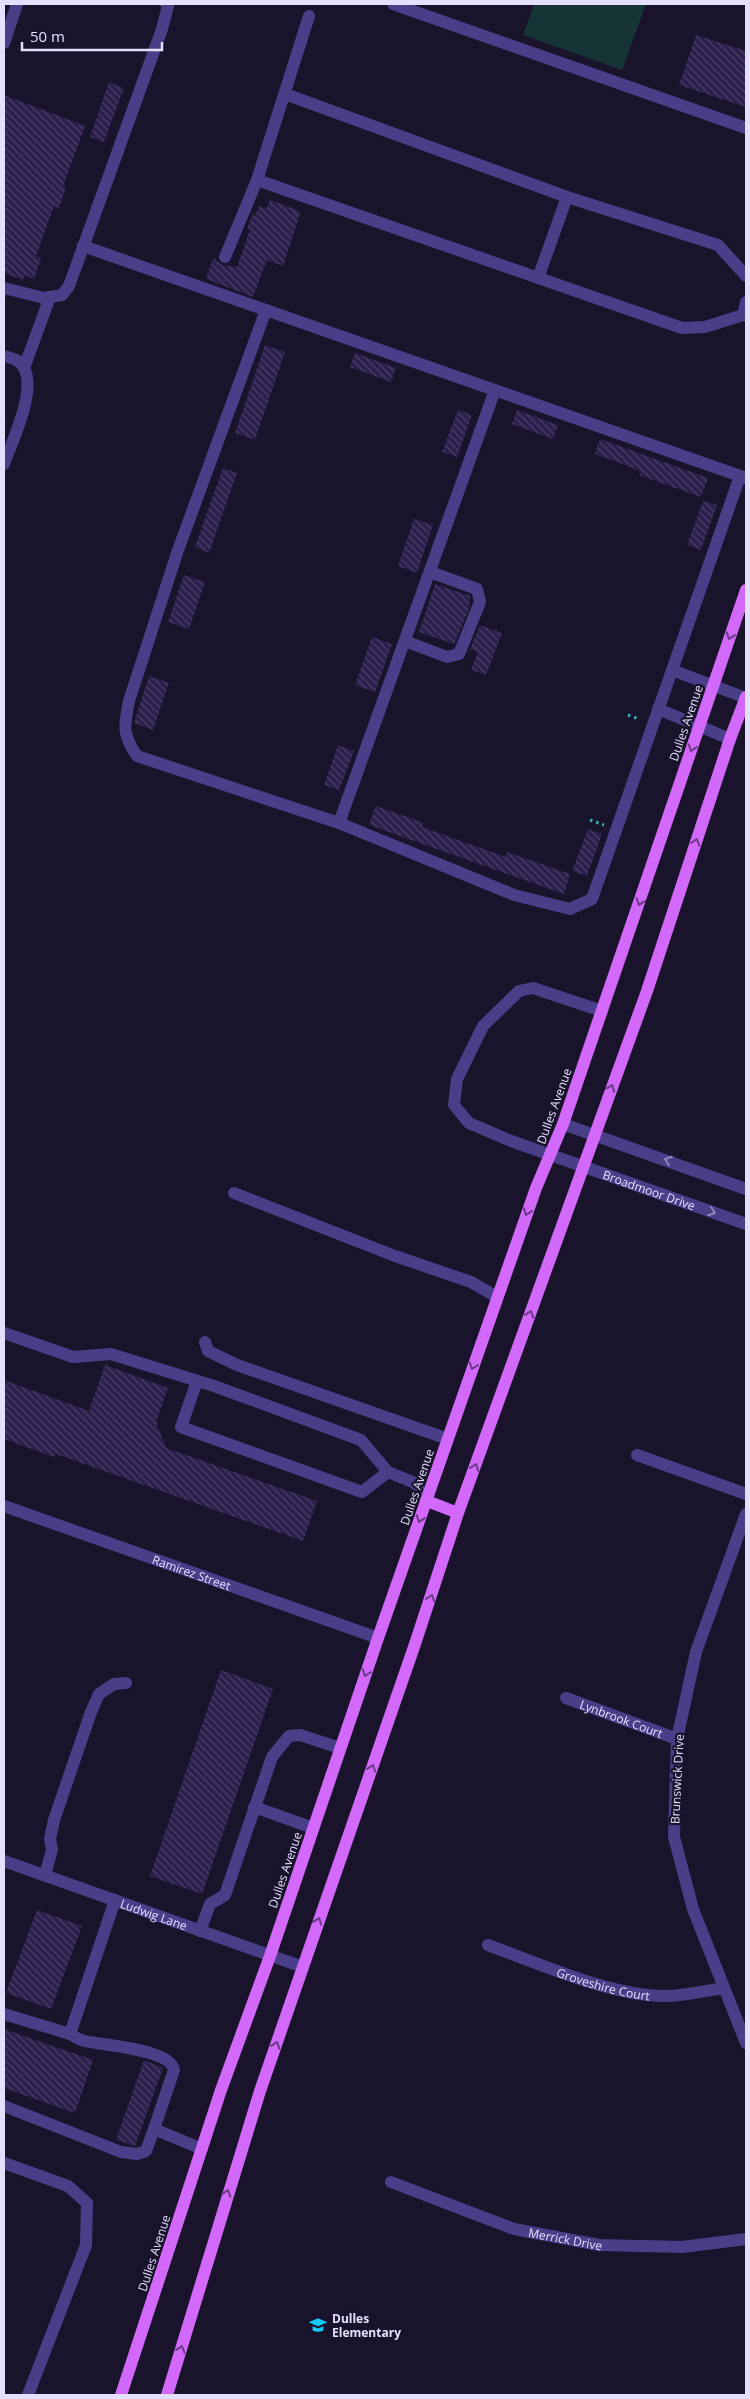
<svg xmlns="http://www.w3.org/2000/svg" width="750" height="2399" viewBox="0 0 750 2399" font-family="'Open Sans',sans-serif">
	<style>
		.grass { fill: #163436 }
		.building { fill: url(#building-back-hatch) }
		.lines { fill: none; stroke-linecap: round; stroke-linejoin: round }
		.path { stroke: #35b6bb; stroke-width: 3; stroke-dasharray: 2.5 4; stroke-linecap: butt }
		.minor { stroke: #493f89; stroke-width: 12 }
		.major { stroke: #d269fa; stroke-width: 12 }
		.oneway { stroke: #6c3a89 }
		.oneway2 { stroke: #8f87be }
		.labels { text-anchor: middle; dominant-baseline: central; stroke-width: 4.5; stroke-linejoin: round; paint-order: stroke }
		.street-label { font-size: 12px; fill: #e5dffe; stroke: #19132c }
		.poi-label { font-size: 12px; font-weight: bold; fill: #e5dffe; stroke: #19132c; text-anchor: start }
	</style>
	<defs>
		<pattern id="building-back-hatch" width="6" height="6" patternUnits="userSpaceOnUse" patternTransform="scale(1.25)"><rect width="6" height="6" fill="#2d1f4d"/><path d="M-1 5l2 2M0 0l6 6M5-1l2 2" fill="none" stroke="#4b3f68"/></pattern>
	</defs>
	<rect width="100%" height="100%" fill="#19132c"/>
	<path class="grass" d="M534 4H646L622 70 523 35Z"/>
	<path class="building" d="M696 35 746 51V107L679 85Z
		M109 82 124 88 104 142 90 137Z
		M4 95 85 126 63 186 66 187 59 208 54 206 36 256 41 258 34 279 25 275 23 280 4 273Z
		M270 200 300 211V214L283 266 267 260 253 297 206 279 213 258 222 265 237 267 250 230 247 229 252 215 255 216 259 206 267 208Z
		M265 345 285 352 255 440 235 433Z
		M355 353 396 368 391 382 350 367Z
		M458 410 472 415 457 457 442 452Z
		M517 410 558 425 553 439 512 424Z
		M600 439 708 478 701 497 639 475 641 471 595 454Z
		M223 468 237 473 209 553 195 547Z
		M703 501 717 505 701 550 687 545Z
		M414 519 433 525 417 573 398 566Z
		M184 575 205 582 189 629 168 622Z
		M435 584 470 596 469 609 454 644 419 632Z
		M480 625 502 633 486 675 471 670 478 652 470 649Z
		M372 637 392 644 375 692 355 685Z
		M149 676 169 683 153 730 134 723Z
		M338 745 354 751 339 790 324 785Z
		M376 806 424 823 422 827 506 857 507 852 570 874 564 894 369 825Z
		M588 829 602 834 587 876 572 871Z
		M105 1365 168 1388 156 1422 166 1448 317 1501 303 1541 56 1454 54 1457 4 1439V1380L89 1411Z
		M221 1670 273 1689 202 1894 150 1876Z
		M37 1910 82 1926 51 2009 6 1993Z
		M4 2029 93 2060 75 2113 4 2088Z
		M144 2060 163 2068 135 2146 116 2140Z"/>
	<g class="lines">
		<path class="path" d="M628 715 639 719
			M590 820 604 825"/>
		<g class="minor">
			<path d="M393 4 746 128"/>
			<path d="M4 43 17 4"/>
			<path d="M285 94 567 197 718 245 746 276"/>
			<path d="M257 180 682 328 705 327 743 315 746 316"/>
			<path d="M83 246 746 478"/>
			<path d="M225 257 257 180 309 16"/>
			<path d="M538 278 567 197"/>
			<path d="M4 288 44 298 62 295 69 286 162 29 168 6 166 4"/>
			<path d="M266 310 177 553 129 701C124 725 122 735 137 756L339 823 514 895 570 909 592 899 740 476"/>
			<path d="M743 315 746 302"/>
			<path d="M4 356C8 357 15 359 18 361 43 379 12 441 4 464"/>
			<path d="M24 368 50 297"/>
			<path d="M405 641 447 657 459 654 480 602 477 589 430 572"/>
			<path d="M672 670 746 698"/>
			<path d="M658 709 730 739"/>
			<path d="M339 823 495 390"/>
			<path id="s1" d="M602 1011 533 988 519 991 483 1026 457 1079 454 1105 469 1123 511 1141 746 1224"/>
			<path d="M563 1124 746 1189"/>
			<path d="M234 1193 395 1256 471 1282 497 1297"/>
			<path d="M4 1333 73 1357 111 1354 214 1386 361 1440 388 1472 415 1483 427 1501"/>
			<path d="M205 1342 208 1351 237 1365 448 1439"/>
			<path d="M197 1381 181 1427 362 1492 388 1472"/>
			<path d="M637 1455 746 1494"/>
			<path id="s2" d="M4 1506 378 1638"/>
			<path d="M746 1514 696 1652 677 1739 674 1837 693 1909 746 2043"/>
			<path id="s3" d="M566 1698 677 1739"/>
			<path d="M254 1807 313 1828"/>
			<path id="s4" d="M4 1861 303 1967"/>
			<path d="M45 1875 52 1850 50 1839 54 1820 91 1712 99 1694 114 1684 126 1683"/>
			<path d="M200 1931 210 1904 225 1895 272 1757 289 1736 300 1735 340 1748"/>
			<path id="s5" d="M488 1945C540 1964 615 1998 669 1996 687 1995 705 1991 723 1988"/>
			<path d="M4 2014 70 2034 115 1900"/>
			<path d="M70 2034C74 2037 79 2039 84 2041 102 2045 171 2049 174 2070L154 2129"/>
			<path d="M4 2106 121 2152 137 2154 146 2151 154 2129 202 2149"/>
			<path d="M4 2163 68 2186 87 2203 86 2245 28 2395"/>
			<path id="s6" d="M391 2182 514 2229 599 2245 682 2247 746 2239"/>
		</g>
		<path class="major" d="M427 1501 458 1513
			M121 2395 221 2090 270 1956 378 1638 536 1188 563 1124 746 590
			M167 2395 260 2091 415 1644 458 1513 647 991 730 739 746 697"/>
	</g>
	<defs><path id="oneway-chevron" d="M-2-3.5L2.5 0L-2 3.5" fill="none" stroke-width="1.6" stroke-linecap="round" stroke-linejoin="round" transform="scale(1.25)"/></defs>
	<g class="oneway">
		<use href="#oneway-chevron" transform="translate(730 636) rotate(109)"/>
		<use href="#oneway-chevron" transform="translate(692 748) rotate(109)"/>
		<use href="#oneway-chevron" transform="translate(696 842) rotate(-72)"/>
		<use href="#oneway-chevron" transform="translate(640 902) rotate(109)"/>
		<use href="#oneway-chevron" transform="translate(611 1088) rotate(-69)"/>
		<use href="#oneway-chevron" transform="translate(527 1212) rotate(110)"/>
		<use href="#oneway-chevron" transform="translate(530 1314) rotate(-70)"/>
		<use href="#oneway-chevron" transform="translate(473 1366) rotate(109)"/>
		<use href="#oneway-chevron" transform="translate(475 1467) rotate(-70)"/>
		<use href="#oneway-chevron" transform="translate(420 1519) rotate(110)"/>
		<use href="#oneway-chevron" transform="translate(431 1598) rotate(-72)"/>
		<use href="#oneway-chevron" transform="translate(366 1673) rotate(109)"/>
		<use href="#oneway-chevron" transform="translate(372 1768) rotate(-71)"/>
		<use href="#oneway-chevron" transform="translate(318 1921) rotate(-71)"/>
		<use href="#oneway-chevron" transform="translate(276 2045) rotate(-71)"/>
		<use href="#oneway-chevron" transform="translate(227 2193) rotate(-73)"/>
		<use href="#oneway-chevron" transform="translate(181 2349) rotate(-73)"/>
	</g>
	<g class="oneway2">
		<use href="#oneway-chevron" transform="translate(668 1160) rotate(-160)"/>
		<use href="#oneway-chevron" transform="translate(712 1212) rotate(20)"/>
	</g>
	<defs>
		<g id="school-bare" transform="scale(1.35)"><path d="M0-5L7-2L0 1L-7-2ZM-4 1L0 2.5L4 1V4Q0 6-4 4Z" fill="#11caf8" stroke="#19132c" stroke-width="2.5" paint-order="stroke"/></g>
	</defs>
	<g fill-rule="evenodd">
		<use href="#school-bare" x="318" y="2325"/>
	</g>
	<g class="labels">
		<g class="street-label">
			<text transform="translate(686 723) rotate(-71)">Dulles Avenue</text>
			<text transform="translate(554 1106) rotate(-70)">Dulles Avenue</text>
			<text stroke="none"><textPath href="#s1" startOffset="438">Broadmoor Drive</textPath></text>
			<text transform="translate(417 1487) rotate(-71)">Dulles Avenue</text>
			<text stroke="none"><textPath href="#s2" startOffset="199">Ramirez Street</textPath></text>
			<text stroke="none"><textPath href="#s3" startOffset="59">Lynbrook Court</textPath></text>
			<text transform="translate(677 1779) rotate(-87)">Brunswick Drive</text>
			<text transform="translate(285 1870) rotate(-71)">Dulles Avenue</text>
			<text stroke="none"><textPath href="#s4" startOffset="159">Ludwig Lane</textPath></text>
			<text stroke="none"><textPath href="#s5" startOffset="122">Groveshire Court</textPath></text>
			<text stroke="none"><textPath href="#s6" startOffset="184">Merrick Drive</textPath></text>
			<text transform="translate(154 2253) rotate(-72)">Dulles Avenue</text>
		</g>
		<g class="poi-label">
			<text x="332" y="2318">Dulles<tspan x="332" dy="14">Elementary</tspan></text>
		</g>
	</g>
	<rect width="750" height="2399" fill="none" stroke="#e5dffe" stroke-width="10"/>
	<path d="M22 42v8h140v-8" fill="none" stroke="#e5dffe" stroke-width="2.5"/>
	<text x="30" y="42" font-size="15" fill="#e5dffe" stroke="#19132c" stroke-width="4" paint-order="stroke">50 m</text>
</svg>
